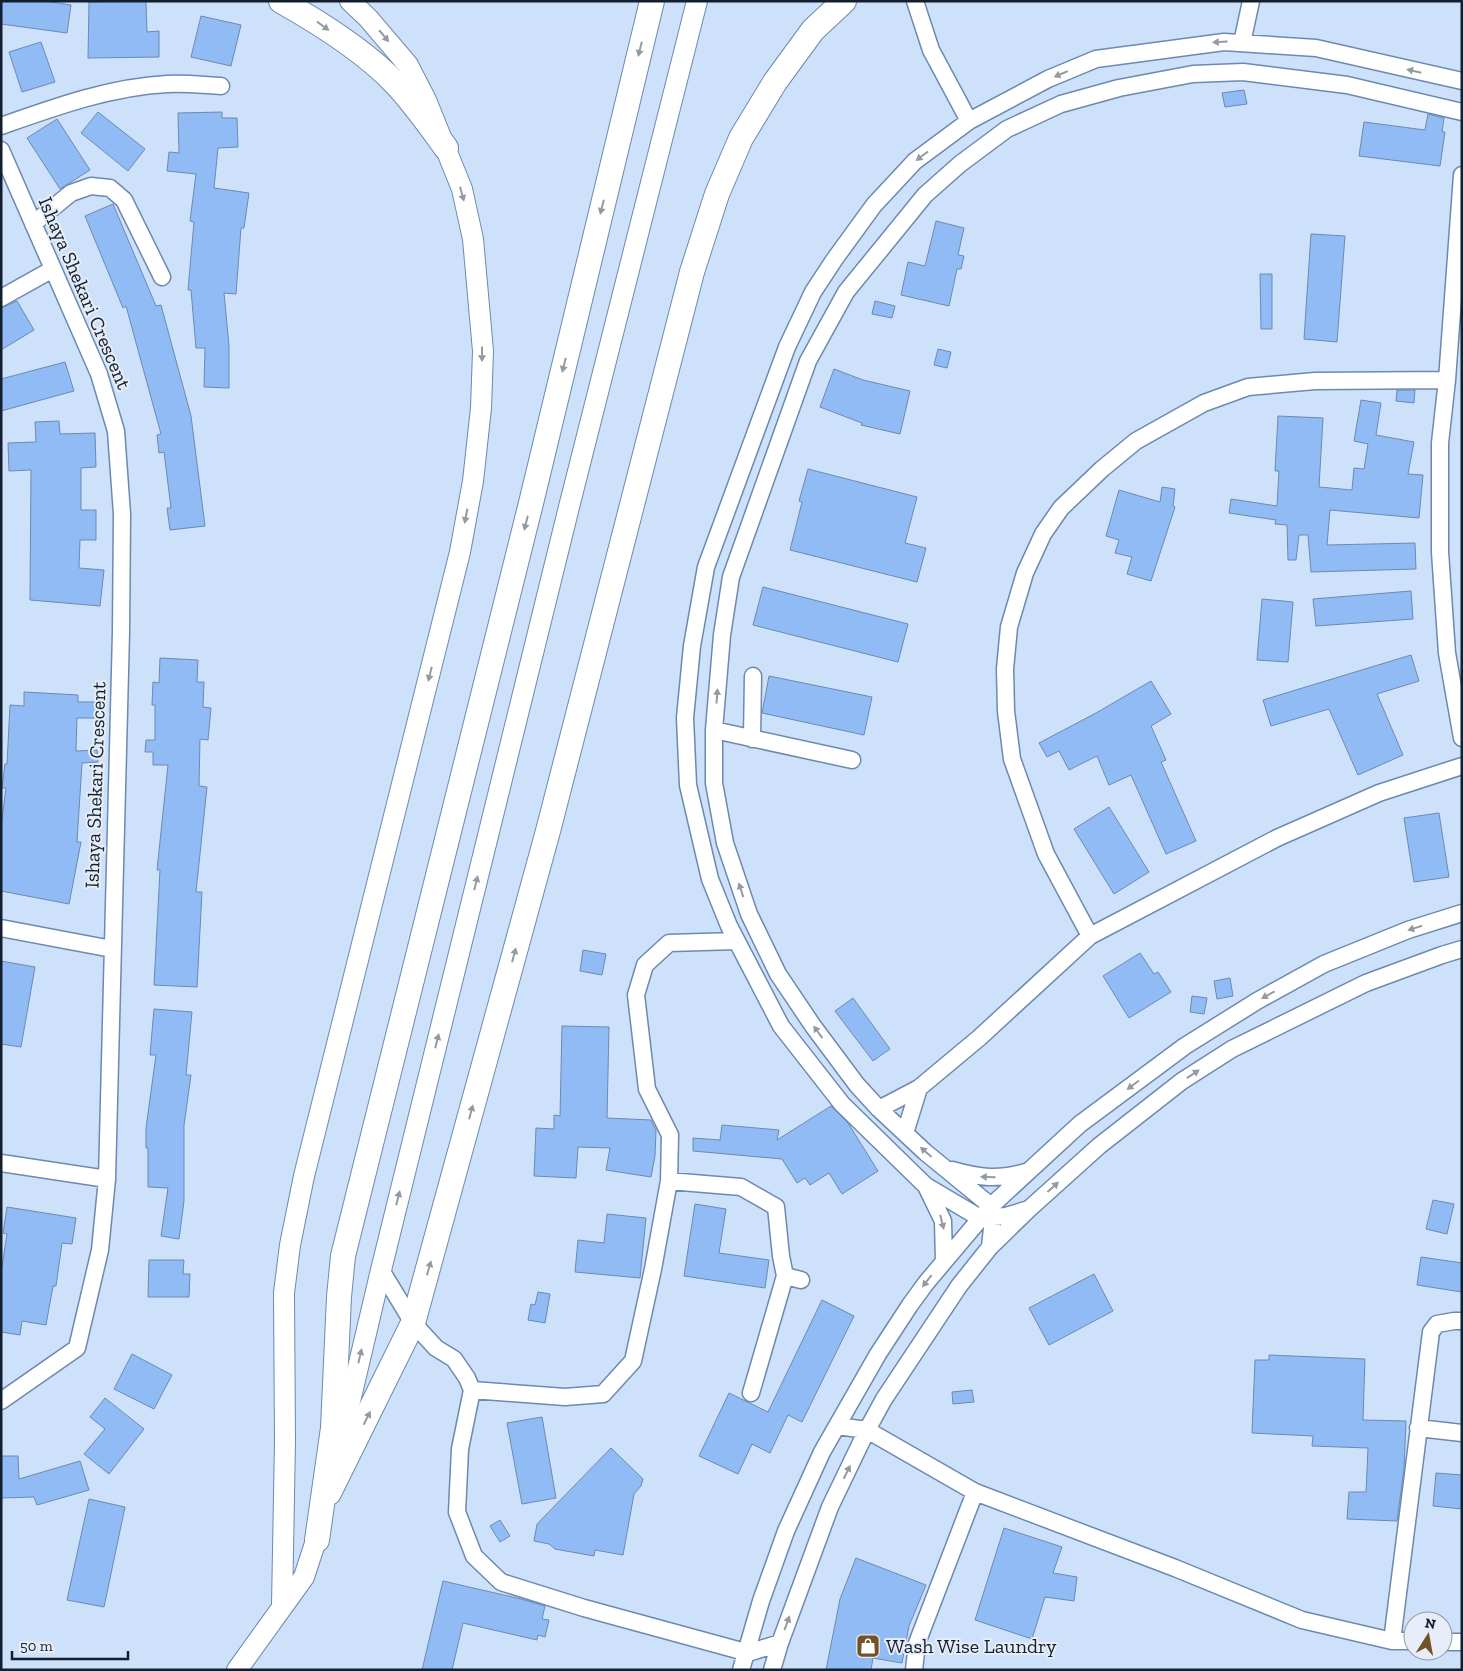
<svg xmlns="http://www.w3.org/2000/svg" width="1463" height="1671" viewBox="0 0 1463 1671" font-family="'Zilla Slab',serif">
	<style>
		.building { fill: #91bbf5; stroke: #6c89b1 }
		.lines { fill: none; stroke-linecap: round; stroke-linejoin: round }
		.minor-casing { stroke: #6c89b0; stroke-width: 19 }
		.major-casing { stroke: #6c89b0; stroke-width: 22 }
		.highway-casing { stroke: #6c89b0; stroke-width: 26 }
		.minor { stroke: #fff; stroke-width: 16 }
		.major { stroke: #fff; stroke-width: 20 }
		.highway { stroke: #fff; stroke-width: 24 }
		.oneway { fill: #959aa1 }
		.labels { text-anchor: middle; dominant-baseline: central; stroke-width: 4; stroke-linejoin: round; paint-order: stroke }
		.street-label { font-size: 20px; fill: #131e2e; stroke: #e7edf6 }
		.poi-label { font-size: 20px; fill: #131e2e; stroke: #e7edf6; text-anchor: start }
	</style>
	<rect width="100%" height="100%" fill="#cee1fb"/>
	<path class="building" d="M1 1H46L71 5 67 33 1 24Z
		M146 1 147 32 159 31V57L88 58 89 2Z
		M201 16 241 25 231 66 191 57Z
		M41 42 55 82 22 92 9 52Z
		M1244 90 1247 104 1225 107 1222 93Z
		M98 112 145 149 128 171 81 133Z
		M222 112V118H237L238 147 218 148 214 188 249 193 244 228H241L236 294 224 293 229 346V388L204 387 205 348H196L191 290H188L194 222 190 221 196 174 167 171 169 152 179 153 178 113Z
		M1428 114 1444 118 1442 132H1445L1440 166 1359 156 1364 122 1425 130Z
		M57 119 90 170 60 189 27 138Z
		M113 204 156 306 161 305 191 416 205 526 170 530 167 508H171L164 452 159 453 157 435 161 434 126 306 123 308 85 216Z
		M936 221 964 228 958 255 964 256 961 269H957L949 306 901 295 908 262 925 266Z
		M1311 234 1345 236 1337 342 1304 339Z
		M1260 274H1272V329H1261Z
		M17 301 34 330 1 350V308Z
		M875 301 895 306 892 318 872 314Z
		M938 349 951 352 947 368 934 365Z
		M65 362 74 391 1 411V379Z
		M834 369 863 380 910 391 900 434 861 425 862 423 820 407Z
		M1397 390H1415L1414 403 1396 401Z
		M1361 400 1381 403 1376 435 1414 442 1408 474 1423 475 1419 518 1330 510 1327 545 1415 543 1416 569 1311 572 1308 535H1299L1296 560H1288L1287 525 1275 524 1276 520 1229 513 1231 499 1277 506 1279 471H1275L1278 416 1323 418 1319 487 1352 490 1354 468 1364 469 1368 444 1354 441Z
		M59 421 60 434 95 433 96 467 81 468V510H96V540H80L79 568 104 570 100 606 30 600 31 470 9 471 8 443 36 442 35 422Z
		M808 469 917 497 905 543 926 548 917 582 790 550 802 502 799 501Z
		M1162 487 1175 489 1173 506 1175 507 1151 581 1127 574 1132 557 1115 553 1119 540 1106 536 1119 490 1160 502Z
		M763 587 908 624 898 662 753 625Z
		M1411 591 1413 619 1316 626 1313 599Z
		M1262 599 1293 602 1288 662 1257 660Z
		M1411 655 1419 681 1377 694 1403 755 1358 775 1329 709 1271 726 1263 700Z
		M160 658 198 660 197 682H204L203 707 211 708 208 740 200 739 199 786 207 787 196 892H202L197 987 154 985 160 870H157L168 765H153V752H145L146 740H155V705H152L153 682 159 683Z
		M769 676 872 697 864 735 762 713Z
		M1151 681 1171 714 1151 726 1166 760 1161 762 1196 841 1166 854 1131 775 1109 785 1097 756 1069 770 1059 751 1047 757 1039 743 1096 713Z
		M24 692 78 695V702H97V718H77L76 751 97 750 98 762 82 763 77 842H81L69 904 1 891V827L6 788H2L5 764H7L10 705 24 706Z
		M1109 807 1149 872 1114 894 1074 829Z
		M1439 813 1449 877 1414 882 1404 818Z
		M583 950 606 954 602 975 580 971Z
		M1140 953 1154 974 1158 972 1171 992 1129 1018 1103 976Z
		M1 961 35 967 21 1047 1 1044Z
		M1230 978 1233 996 1217 999 1214 981Z
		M1192 996 1207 998 1204 1014 1190 1012Z
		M853 998 890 1049 873 1061 835 1011Z
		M154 1009 192 1012 186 1075H191L184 1125V1201L179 1239 161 1236 168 1188 148 1187V1148H146V1128L156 1055H150Z
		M562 1026 609 1027 607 1118 651 1120 656 1130 655 1156 651 1177 606 1170 610 1148 578 1147 576 1178 534 1176 536 1128 554 1129V1115L560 1116Z
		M831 1106 848 1123 878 1171 842 1194 829 1173 810 1185 805 1178 797 1183 782 1159 693 1151V1138L720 1140 722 1125 779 1130 777 1140Z
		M1433 1200 1454 1204 1447 1234 1426 1229Z
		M695 1204 726 1209 719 1253 769 1260 765 1288 684 1276Z
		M7 1207 76 1218 72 1244 62 1243 56 1286H53L46 1325 22 1321 20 1335 1 1332V1273L7 1234 3 1233Z
		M607 1214 646 1218 640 1278 575 1272 578 1240 604 1243Z
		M1421 1257 1462 1263V1292L1417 1285Z
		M149 1260H184L183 1274H190L189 1297H148Z
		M1094 1274 1113 1311 1049 1345 1029 1308Z
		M538 1292 550 1294 545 1323 528 1320 531 1304 535 1305Z
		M822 1300 854 1316 802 1422 788 1415 770 1453 752 1444 738 1474 699 1456 729 1393 768 1412Z
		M132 1354 172 1375 154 1409 114 1389Z
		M1269 1355 1365 1359 1363 1420 1406 1421 1404 1469 1397 1521 1347 1519 1349 1492H1366L1368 1448 1312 1446 1313 1436 1252 1433 1255 1360H1269Z
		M972 1390 974 1402 953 1404 952 1392Z
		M105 1398 144 1429 109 1474 84 1454 105 1429 90 1417Z
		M542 1417 556 1498 522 1504 507 1423Z
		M611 1448 643 1479 641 1486 634 1494 623 1555 595 1550 594 1556 555 1549 549 1544 534 1541 537 1524Z
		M1 1456H18L19 1479 80 1461 89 1490 37 1505 34 1497 1 1498Z
		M1436 1473 1462 1475V1509L1433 1506Z
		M89 1499 125 1507 104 1607 67 1600Z
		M500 1520 510 1536 500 1542 490 1526Z
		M1004 1528 1062 1547 1053 1573 1077 1577 1074 1601 1045 1597 1032 1639 975 1620Z
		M856 1558 926 1585 909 1626 902 1663 873 1658 871 1670H826L840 1599Z
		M443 1581 521 1599 545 1606 542 1619 549 1620 545 1637 538 1635 537 1640 463 1623 452 1670H422Z"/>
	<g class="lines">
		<g class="minor-casing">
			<path id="minor" d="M915 1 931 50 969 121
				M1242 43 1251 1
				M1 126C55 107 110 87 167 84 185 83 203 85 221 86
				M1 150 99 374 116 431 122 514 121 632 107 1179 100 1250 77 1348 1 1401
				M1462 175 1447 380 1440 443V552L1447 653 1462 738
				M33 224 71 193 91 186 110 188 124 200 162 277
				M1 298 53 269
				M714 730 852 760
				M752 739 753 676
				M1 928 112 949
				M1090 936 1046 854 1012 759 1006 711 1005 669 1009 627 1025 573 1043 534 1061 508 1102 469 1136 441 1204 403 1248 387 1315 381 1447 380
				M736 941 669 943 645 965 636 995 647 1089 670 1135 669 1181 653 1269 633 1361 603 1394 565 1397 472 1390 460 1449 457 1512 474 1556 501 1582 584 1608 745 1652H751L780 1643
				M879 1109 919 1088 979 1038 1090 936 1277 838 1379 793 1462 766
				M905 1133 919 1088
				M1 1163 107 1179
				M952 1170C980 1178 998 1180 1026 1172
				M669 1181 741 1187 776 1207 781 1256 785 1276 801 1280
				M926 1186 943 1221 944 1261
				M1029 1209 1006 1216 980 1218 926 1186 842 1104 781 1026 729 926 710 879 688 785 685 718 692 646 706 567 787 347 813 292 834 260 874 205 915 161 969 121 1048 79 1096 59 1224 42 1316 48 1462 81
				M990 1247 992 1228 991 1206 925 1152 879 1109 857 1085 813 1026 778 974 749 914 725 843 714 783V730L722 635 731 577 808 361 846 292 925 195 960 164 1007 129 1061 104 1119 88 1193 74 1243 72 1347 85 1462 112
				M381 1270 413 1323 436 1348 454 1359 467 1378 472 1390
				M751 1393 785 1276
				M837 1426 867 1430 975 1492 1175 1568 1302 1620 1392 1641H1413
				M1418 1428 1462 1433
				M1392 1641 1431 1332 1437 1324 1454 1321H1462
				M1443 1642H1462
				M741 1670 761 1601 786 1531 822 1452 878 1354 910 1305 926 1283 991 1206 1080 1124 1185 1046 1257 1001 1324 964 1408 930 1462 913
				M772 1670 780 1643 830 1507 867 1430 884 1399 959 1286 990 1247 1029 1209 1099 1146 1182 1081 1232 1049 1366 983 1442 955 1462 949
				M914 1670 917 1643 975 1492"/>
		</g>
		<g class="major-casing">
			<path id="major" d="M339 1448 381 1270 568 511 697 1
				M282 1606 285 1441 284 1293 290 1245 304 1176 460 552 473 481 481 408 483 351 473 239 462 189 426 100 408 65 368 18 350 1
				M237 1670 304 1577 321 1525"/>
		</g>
		<g class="highway-casing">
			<path id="highway" d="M281 1C320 23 366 52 396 84 415 104 430 126 446 148
				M329 1493 413 1323 548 831 692 272 717 194 741 138 775 82 813 30 844 1
				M317 1540 333 1428 339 1297 343 1256 532 499 652 1"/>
		</g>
		<use href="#minor" class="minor"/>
		<use href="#major" class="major"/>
		<use href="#highway" class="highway"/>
	</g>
	<defs><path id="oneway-solid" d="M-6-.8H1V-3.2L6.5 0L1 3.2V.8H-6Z" transform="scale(1.25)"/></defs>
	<g class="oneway">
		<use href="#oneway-solid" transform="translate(323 26) rotate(36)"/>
		<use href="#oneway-solid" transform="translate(384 36) rotate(50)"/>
		<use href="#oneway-solid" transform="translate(1220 42) rotate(176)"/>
		<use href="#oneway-solid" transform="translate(640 49) rotate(104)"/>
		<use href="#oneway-solid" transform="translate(1414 71) rotate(-167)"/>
		<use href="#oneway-solid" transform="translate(1061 74) rotate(157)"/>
		<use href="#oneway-solid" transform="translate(922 156) rotate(143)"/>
		<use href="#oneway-solid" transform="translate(462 194) rotate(75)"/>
		<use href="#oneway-solid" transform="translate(602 207) rotate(104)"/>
		<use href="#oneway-solid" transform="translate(482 354) rotate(90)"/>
		<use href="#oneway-solid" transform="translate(564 365) rotate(104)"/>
		<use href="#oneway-solid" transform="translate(466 516) rotate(101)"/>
		<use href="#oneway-solid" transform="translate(526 523) rotate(104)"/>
		<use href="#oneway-solid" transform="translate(430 674) rotate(104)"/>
		<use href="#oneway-solid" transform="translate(717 696) rotate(-86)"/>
		<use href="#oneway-solid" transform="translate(476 883) rotate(-76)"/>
		<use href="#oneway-solid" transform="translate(741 890) rotate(-108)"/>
		<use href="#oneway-solid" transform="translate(1415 928) rotate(162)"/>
		<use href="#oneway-solid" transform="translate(514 955) rotate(-75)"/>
		<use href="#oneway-solid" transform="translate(1268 995) rotate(151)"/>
		<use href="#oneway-solid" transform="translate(818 1032) rotate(-126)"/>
		<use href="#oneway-solid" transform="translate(437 1041) rotate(-76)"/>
		<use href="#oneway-solid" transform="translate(1193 1074) rotate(-33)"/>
		<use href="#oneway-solid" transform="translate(1133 1085) rotate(143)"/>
		<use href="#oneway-solid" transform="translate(471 1112) rotate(-75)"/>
		<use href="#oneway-solid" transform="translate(926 1152) rotate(-139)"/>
		<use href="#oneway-solid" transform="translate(988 1177) rotate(-178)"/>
		<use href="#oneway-solid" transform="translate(1053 1187) rotate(-42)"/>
		<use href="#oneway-solid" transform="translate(398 1198) rotate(-76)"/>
		<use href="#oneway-solid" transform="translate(942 1222) rotate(76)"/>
		<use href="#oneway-solid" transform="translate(429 1268) rotate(-74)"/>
		<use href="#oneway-solid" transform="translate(927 1281) rotate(128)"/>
		<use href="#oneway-solid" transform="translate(360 1356) rotate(-77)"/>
		<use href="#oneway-solid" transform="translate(367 1418) rotate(-63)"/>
		<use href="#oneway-solid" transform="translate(847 1472) rotate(-64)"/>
		<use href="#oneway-solid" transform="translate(787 1623) rotate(-70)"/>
	</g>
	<defs>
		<g id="shop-square" transform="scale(1.25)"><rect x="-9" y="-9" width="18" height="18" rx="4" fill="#705427" stroke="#e7edf6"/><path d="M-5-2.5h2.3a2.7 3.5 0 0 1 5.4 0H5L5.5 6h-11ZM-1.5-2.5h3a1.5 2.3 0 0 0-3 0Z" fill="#fff"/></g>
	</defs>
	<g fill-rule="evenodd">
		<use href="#shop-square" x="868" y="1646"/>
	</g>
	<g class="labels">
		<g class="street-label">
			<text transform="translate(85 293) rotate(67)">Ishaya Shekari Crescent</text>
			<text transform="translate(95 785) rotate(-88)">Ishaya Shekari Crescent</text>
		</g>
		<g class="poi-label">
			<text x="886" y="1646">Wash Wise Laundry</text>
		</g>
	</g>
	<rect width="1463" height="1671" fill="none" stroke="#131e2e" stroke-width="5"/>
	<g transform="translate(1428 1636) rotate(11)"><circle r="24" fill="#e7edf6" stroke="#929aa6"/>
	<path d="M0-4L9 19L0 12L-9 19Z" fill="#705427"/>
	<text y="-8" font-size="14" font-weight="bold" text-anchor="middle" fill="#131e2e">N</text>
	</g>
	<path d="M12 1651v8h116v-8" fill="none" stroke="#131e2e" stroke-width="2.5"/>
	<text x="20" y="1651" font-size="15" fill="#131e2e" stroke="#e7edf6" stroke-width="4" paint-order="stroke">50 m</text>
</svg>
